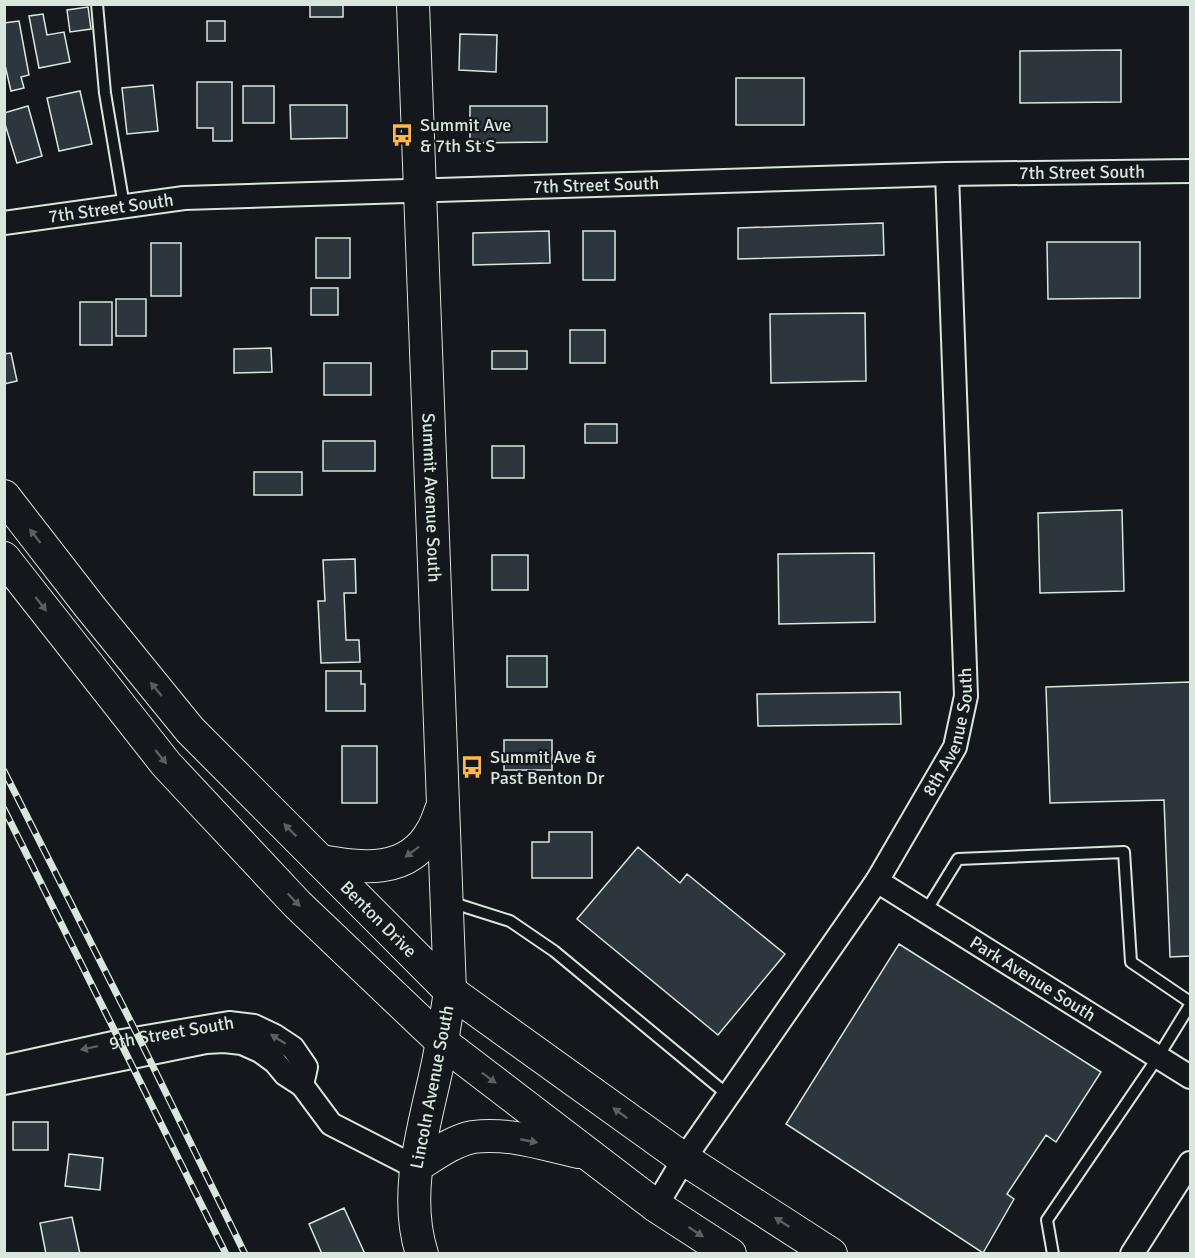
<svg xmlns="http://www.w3.org/2000/svg" width="1195" height="1258" viewBox="0 0 1195 1258" font-family="Signika,sans-serif">
	<style>
		.building { fill: #2c363c; stroke: #d8e6dc; stroke-width: 1.5 }
		.lines { fill: none; stroke-linecap: round; stroke-linejoin: round }
		.lane-casing { stroke: #d8e6dc; stroke-width: 14 }
		.street-casing { stroke: #d8e6dc; stroke-width: 26 }
		.secondary-casing { stroke: #d8e6dc; stroke-width: 34 }
		.lane { stroke: #14181c; stroke-width: 10 }
		.street { stroke: #14181c; stroke-width: 22 }
		.secondary { stroke: #14181c; stroke-width: 32 }
		.rail-casing { stroke: #d8e6dc; stroke-width: 7 }
		.rail { stroke: #14181c; stroke-width: 4.5; stroke-dasharray: 14; stroke-linecap: butt }
		.oneway { fill: #59605f }
		.labels { text-anchor: middle; dominant-baseline: central; stroke-width: 4.5; stroke-linejoin: round; paint-order: stroke }
		.poi-label { font-size: 18px; fill: #d8e6dc; stroke: #14181c; text-anchor: start }
		.street-label { font-size: 18px; fill: #d8e6dc; stroke: #14181c }
	</style>
	<rect width="100%" height="100%" fill="#14181c"/>
	<path class="building" d="M310 4H343V17H310Z
		M88 7 91 29 70 32 67 10Z
		M43 14 47 35 64 32 70 62 39 68 29 16Z
		M19 21 29 75 21 77 24 88 11 91 4 61V23Z
		M207 21H225V41H207Z
		M460 34 497 35 496 72 459 70Z
		M1121 50V102L1020 103V51Z
		M736 78H804V125H736Z
		M197 82H232V141H213V128H197Z
		M153 85 158 131 127 134 122 88Z
		M243 86H274V123H243Z
		M80 91 92 144 59 151 47 98Z
		M290 105H347V138L291 139Z
		M28 106 42 156 17 163 4 121V113Z
		M470 106H547V142L470 143Z
		M883 223 884 255 738 259V228Z
		M549 231 550 263 473 265V233Z
		M583 231H615V280H583Z
		M316 238H350V278H316Z
		M1047 242H1140V298L1048 299Z
		M151 243H181V296H151Z
		M311 288H338V315H311Z
		M116 299H146V336H116Z
		M80 302H112V345H80Z
		M865 313 866 381 771 383 770 314Z
		M570 330H605V363H570Z
		M271 348 272 372 234 373V349Z
		M492 351H527V369H492Z
		M11 353 17 381 4 384V354Z
		M324 363H371V395H324Z
		M585 424H617V443H585Z
		M323 441H375V471H323Z
		M492 446H524V478H492Z
		M254 472H302V495H254Z
		M1122 510 1124 591 1040 593 1038 513Z
		M874 553 875 622 779 624 778 554Z
		M492 555H528V590H492Z
		M355 559 356 593H344L346 640H359L360 662 321 663 318 601H325L323 560Z
		M507 656H547V687H507Z
		M326 671H361V684H365V711H326Z
		M1190 682V956L1170 957 1164 800 1050 803 1046 687Z
		M900 692 901 724 758 726 757 694Z
		M504 740H552V770H504Z
		M342 746H377V803H342Z
		M549 832H592V878H532V842H549Z
		M638 847 680 883 687 874 785 954 718 1035 577 919Z
		M899 944 1101 1072 1056 1142 1046 1135 1007 1194 1014 1199 983 1253 786 1124Z
		M13 1122H48V1150H13Z
		M69 1154 103 1158 100 1190 65 1186Z
		M344 1208 365 1254H322L309 1224Z
		M72 1217 80 1254H46L40 1223Z"/>
	<g class="lines">
		<g class="lane-casing">
			<path id="lane" d="M97 4 105 93 124 206
				M450 902 510 921 554 951 728 1095
				M926 911 958 859 1124 852 1131 962 1190 1002
				M1053 1254 1047 1220 1158 1057 1190 1005"/>
		</g>
		<g class="street-casing">
			<g id="street">
				<path id="s1" d="M4 223 184 198 947 174 1190 171"/>
				<path id="s2" d="M877 881 1190 1077"/>
				<path id="s3" d="M4 1067 122 1041 229 1023 254 1026 275 1036 293 1048 306 1067 302 1085"/>
				<path d="M4 1083 206 1042 224 1041 242 1043 260 1051 275 1062 285 1074 302 1085 331 1124 415 1167"/>
				<path id="s4" d="M656 1206 684 1159 877 881 955 747 966 696 947 174"/>
				<path d="M1132 1254 1190 1163"/>
			</g>
		</g>
		<g class="secondary-casing">
			<g id="secondary">
				<path id="s5" d="M413 4 450 991C446 1018 442 1045 436 1072 423 1131 403 1195 422 1254"/>
				<path id="s6" d="M4 496 90 607 190 730 450 991 684 1159 831 1254"/>
				<path d="M4 558 166 764 297 904 443 1043 656 1206 730 1254"/>
				<path d="M321 861C362 868 408 875 432 831 437 823 439 814 443 805"/>
				<path d="M415 1167C433 1156 452 1141 473 1137 509 1132 546 1145 579 1152"/>
			</g>
		</g>
		<use href="#lane" class="lane"/>
		<use href="#street" class="street"/>
		<use href="#secondary" class="secondary"/>
		<g class="rail-casing">
			<path id="rail" d="M4 771 139 1038 245 1254
				M4 809 226 1254"/>
		</g>
		<use href="#rail" class="rail"/>
	</g>
	<defs><path id="oneway-solid" d="M-6-.8H1V-3.2L6.5 0L1 3.2V.8H-6Z" transform="scale(1.5)"/></defs>
	<g class="oneway">
		<use href="#oneway-solid" transform="translate(35 536) rotate(-128)"/>
		<use href="#oneway-solid" transform="translate(41 604) rotate(52)"/>
		<use href="#oneway-solid" transform="translate(156 689) rotate(-129)"/>
		<use href="#oneway-solid" transform="translate(161 757) rotate(51)"/>
		<use href="#oneway-solid" transform="translate(290 830) rotate(-135)"/>
		<use href="#oneway-solid" transform="translate(412 852) rotate(143)"/>
		<use href="#oneway-solid" transform="translate(294 900) rotate(46)"/>
		<use href="#oneway-solid" transform="translate(278 1039) rotate(-148)"/>
		<use href="#oneway-solid" transform="translate(89 1048) rotate(168)"/>
		<use href="#oneway-solid" transform="translate(489 1078) rotate(37)"/>
		<use href="#oneway-solid" transform="translate(620 1113) rotate(-144)"/>
		<use href="#oneway-solid" transform="translate(529 1141) rotate(11)"/>
		<use href="#oneway-solid" transform="translate(782 1222) rotate(-147)"/>
		<use href="#oneway-solid" transform="translate(696 1232) rotate(33)"/>
	</g>
	<defs>
		<g id="bus-bare" transform="scale(1.8)"><path d="M-5-6H5V4H4V6H2V4H-2V6H-4V4H-5ZM-3.5-4V0h7V-4ZM-3.5 1.2v1.5H-2V1.2ZM2 1.2v1.5H3.5V1.2Z" fill="#ffb74d" stroke="#14181c" stroke-width="2.5" paint-order="stroke"/></g>
	</defs>
	<g fill-rule="evenodd">
		<use href="#bus-bare" x="402" y="135"/>
		<use href="#bus-bare" x="472" y="767"/>
	</g>
	<g class="labels">
		<g class="poi-label">
			<text x="420" y="125">Summit Ave<tspan x="420" dy="21">&amp; 7th St S</tspan></text>
			<text x="490" y="757">Summit Ave &amp;<tspan x="490" dy="21">Past Benton Dr</tspan></text>
		</g>
		<g class="street-label">
			<text stroke="none"><textPath href="#s1" startOffset="1080">7th Street South</textPath></text>
			<text stroke="none"><textPath href="#s1" startOffset="594">7th Street South</textPath></text>
			<text stroke="none"><textPath href="#s1" startOffset="108">7th Street South</textPath></text>
			<text stroke="none"><textPath href="#s5" startOffset="494">Summit Avenue South</textPath></text>
			<text stroke="none"><textPath href="#s4" startOffset="561">8th Avenue South</textPath></text>
			<text stroke="none"><textPath href="#s6" startOffset="566">Benton Drive</textPath></text>
			<text stroke="none"><textPath href="#s2" startOffset="184">Park Avenue South</textPath></text>
			<text stroke="none"><textPath href="#s3" startOffset="171">9th Street South</textPath></text>
			<text transform="translate(432 1087) rotate(-79)">Lincoln Avenue South</text>
		</g>
	</g>
	<rect width="1195" height="1258" fill="none" stroke="#d8e6dc" stroke-width="12"/>
</svg>
